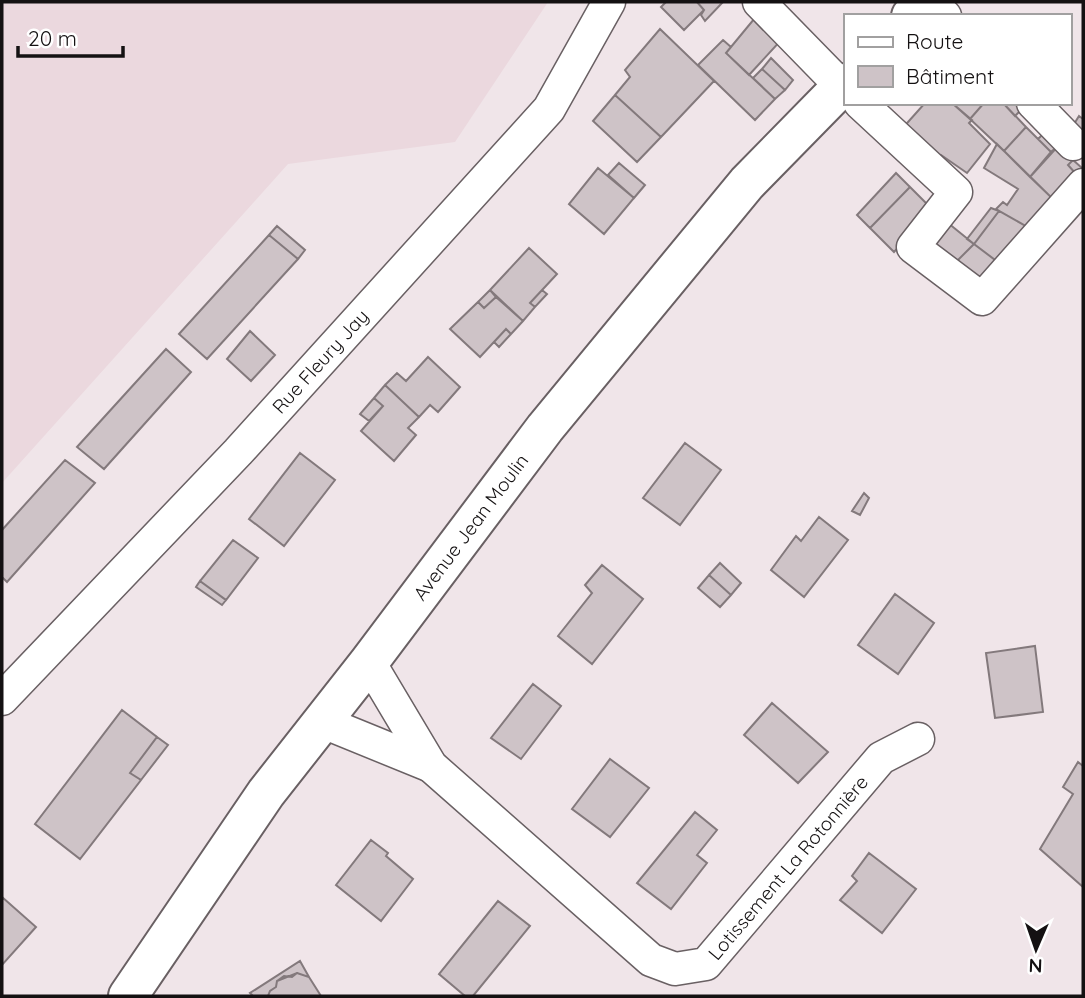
<svg xmlns="http://www.w3.org/2000/svg" width="1085" height="998" viewBox="0 0 1085 998" font-family="Quicksand,sans-serif">
	<style>
		.built { fill: #ebd8de }
		.building { fill: #cec3c7; stroke: #83797c; stroke-width: 2 }
		.lines { fill: none; stroke-linecap: round; stroke-linejoin: round }
		.minor-casing { stroke: #696063; stroke-width: 35 }
		.secondary-casing { stroke: #696063; stroke-width: 42 }
		.minor { stroke: #fff; stroke-width: 32 }
		.secondary { stroke: #fff; stroke-width: 38 }
		.labels { text-anchor: middle; dominant-baseline: central; stroke-width: 5; stroke-linejoin: round; paint-order: stroke }
		.street-label { font-size: 19px; fill: #141112; stroke: #fff }
	</style>
	<rect width="100%" height="100%" fill="#f0e5e9"/>
	<path class="built" d="M2 2H548L455 142 288 164 2 483Z"/>
	<path class="building" d="M666 2H697L704 10 684 30 661 7Z
		M697 2H723L705 21 701 15 704 10Z
		M759 13 783 38 749 75 726 53Z
		M660 29 714 81 661 137 615 95 630 77 625 70Z
		M723 40 731 47 726 53 775 99 755 120 698 65Z
		M771 58 793 80 785 90 762 69Z
		M762 69 785 90 775 99 753 78Z
		M615 95 661 137 637 162 593 121Z
		M925 103H952L972 120 969 123 990 144 967 173 941 155 934 162 900 131Z
		M952 103H984L970 119Z
		M984 103H1003L1026 127 1004 151 970 119Z
		M1003 103H1014L1021 110 1015 116Z
		M1079 116 1083 119V139L1071 129Z
		M1026 127 1051 152 1030 177 1004 151Z
		M1044 133 1059 145 1051 152 1038 139Z
		M997 144 1055 201 1031 229 996 209 1003 202 1007 205 1018 189 984 168Z
		M1059 145 1073 160 1068 165 1076 174 1055 201 1030 177Z
		M1073 160 1082 168 1076 174 1068 165Z
		M619 163 645 185 634 198 608 175Z
		M598 168 634 198 604 234 569 204Z
		M896 173 910 187 870 228 857 215Z
		M910 187 933 210 894 252 870 228Z
		M991 208 999 211 974 244 967 239Z
		M999 211 1031 229 1003 266 974 244Z
		M948 223 974 244 954 264 927 244Z
		M277 226 305 250 298 259 269 235Z
		M269 235 298 259 207 359 179 334Z
		M974 244 1003 266 985 288 954 264Z
		M529 248 557 274 530 303 535 307 523 321 490 290Z
		M490 290 496 297 484 308 478 302Z
		M542 290 547 294 535 307 530 303Z
		M496 297 523 321 511 334 506 329 480 357 450 329 478 302 484 308Z
		M506 329 511 334 499 347 494 342Z
		M250 331 275 355 251 381 227 359Z
		M166 349 191 372 104 469 77 447Z
		M428 357 460 387 438 412 430 405 419 417 385 385 397 373 406 381Z
		M385 385 419 417 408 428 416 435 394 461 361 431 383 406 374 398Z
		M374 398 383 406 369 421 360 414Z
		M685 443 721 470 680 525 643 498Z
		M300 453 335 480 284 546 249 519Z
		M65 460 95 483 7 582 2 577V530Z
		M864 493 869 498 860 515 852 511Z
		M819 517 848 540 804 597 771 570 796 536 801 541Z
		M233 540 258 558 226 600 200 581Z
		M720 563 741 583 731 595 709 575Z
		M602 565 643 599 592 664 558 636 592 593 585 585Z
		M709 575 731 595 720 607 698 588Z
		M200 581 226 600 222 605 196 587Z
		M895 594 934 623 898 674 858 645Z
		M1035 646 1043 712 995 718 986 653Z
		M533 684 561 706 521 759 491 738Z
		M772 703 828 752 798 783 744 735Z
		M122 710 157 737 130 773 141 780 80 859 35 824Z
		M157 737 168 745 141 780 130 773Z
		M610 759 649 788 610 837 572 809Z
		M1078 762 1083 766V887L1040 849 1073 794 1063 787Z
		M695 812 717 830 697 855 707 863 671 909 637 883Z
		M371 840 388 853 386 856 413 879 381 921 336 885Z
		M869 853 916 889 882 933 840 900 857 881 852 876Z
		M2 897 36 927 2 965Z
		M498 901 530 926 473 996H465L439 974Z
		M300 961 309 977 297 973 292 977 284 976 277 981 276 987 270 991 268 996H253L250 993Z
		M297 973 309 977 321 996H268L270 991 276 987 277 981Z"/>
	<g class="lines">
		<g class="minor-casing">
			<g id="minor">
				<path d="M759 2 845 90"/>
				<path d="M931 2 945 16"/>
				<path d="M860 103 956 192 913 247 982 299 1083 185"/>
				<path d="M1033 103 1073 144"/>
				<path id="s1" d="M369 662 431 766 651 960 675 969 706 964 881 758 918 739"/>
				<path id="s2" d="M2 699 238 452 549 109 609 2"/>
				<path d="M323 722 431 766"/>
			</g>
		</g>
		<g class="secondary-casing">
			<g id="secondary">
				<path d="M911 16 924 2"/>
				<path id="s3" d="M128 996 266 793 369 662 545 428 747 183 845 83"/>
			</g>
		</g>
		<use href="#minor" class="minor"/>
		<use href="#secondary" class="secondary"/>
	</g>
	<g class="labels">
		<g class="street-label">
			<text stroke="none"><textPath href="#s2" startOffset="464">Rue Fleury Jay</textPath></text>
			<text stroke="none"><textPath href="#s3" startOffset="581">Avenue Jean Moulin</textPath></text>
			<text stroke="none"><textPath href="#s1" startOffset="598">Lotissement La Rotonnière</textPath></text>
		</g>
	</g>
	<rect width="1085" height="998" fill="none" stroke="#141112" stroke-width="7"/>
	<rect x="844" y="14" width="228" height="91" fill="#ffffff" stroke="#a1a0a0" stroke-width="2"/>
	<rect x="858" y="37" width="35" height="10" fill="#ffffff" stroke="#a1a0a0" stroke-width="2"/>
	<text x="906" y="49" font-size="21" fill="#141112">Route</text>
	<rect x="858" y="66" width="35" height="21" fill="#cec3c7" stroke="#a1a0a0" stroke-width="2"/>
	<text x="906" y="84" font-size="21" fill="#141112">Bâtiment</text>
	<g transform="translate(1036 949) rotate(182)" stroke="#ffffff" stroke-width="5" paint-order="stroke">
	<path d="M0-5L12 26L0 18L-12 26Z" fill="#141112"/>
	<text y="-10" font-size="19" font-weight="bold" text-anchor="middle" fill="#141112">N</text>
	</g>
	<path d="M18 46v10h105v-10" fill="none" stroke="#141112" stroke-width="3.5"/>
	<text x="28" y="46" font-size="21" fill="#141112" stroke="#ffffff" stroke-width="5" paint-order="stroke">20 m</text>
</svg>
